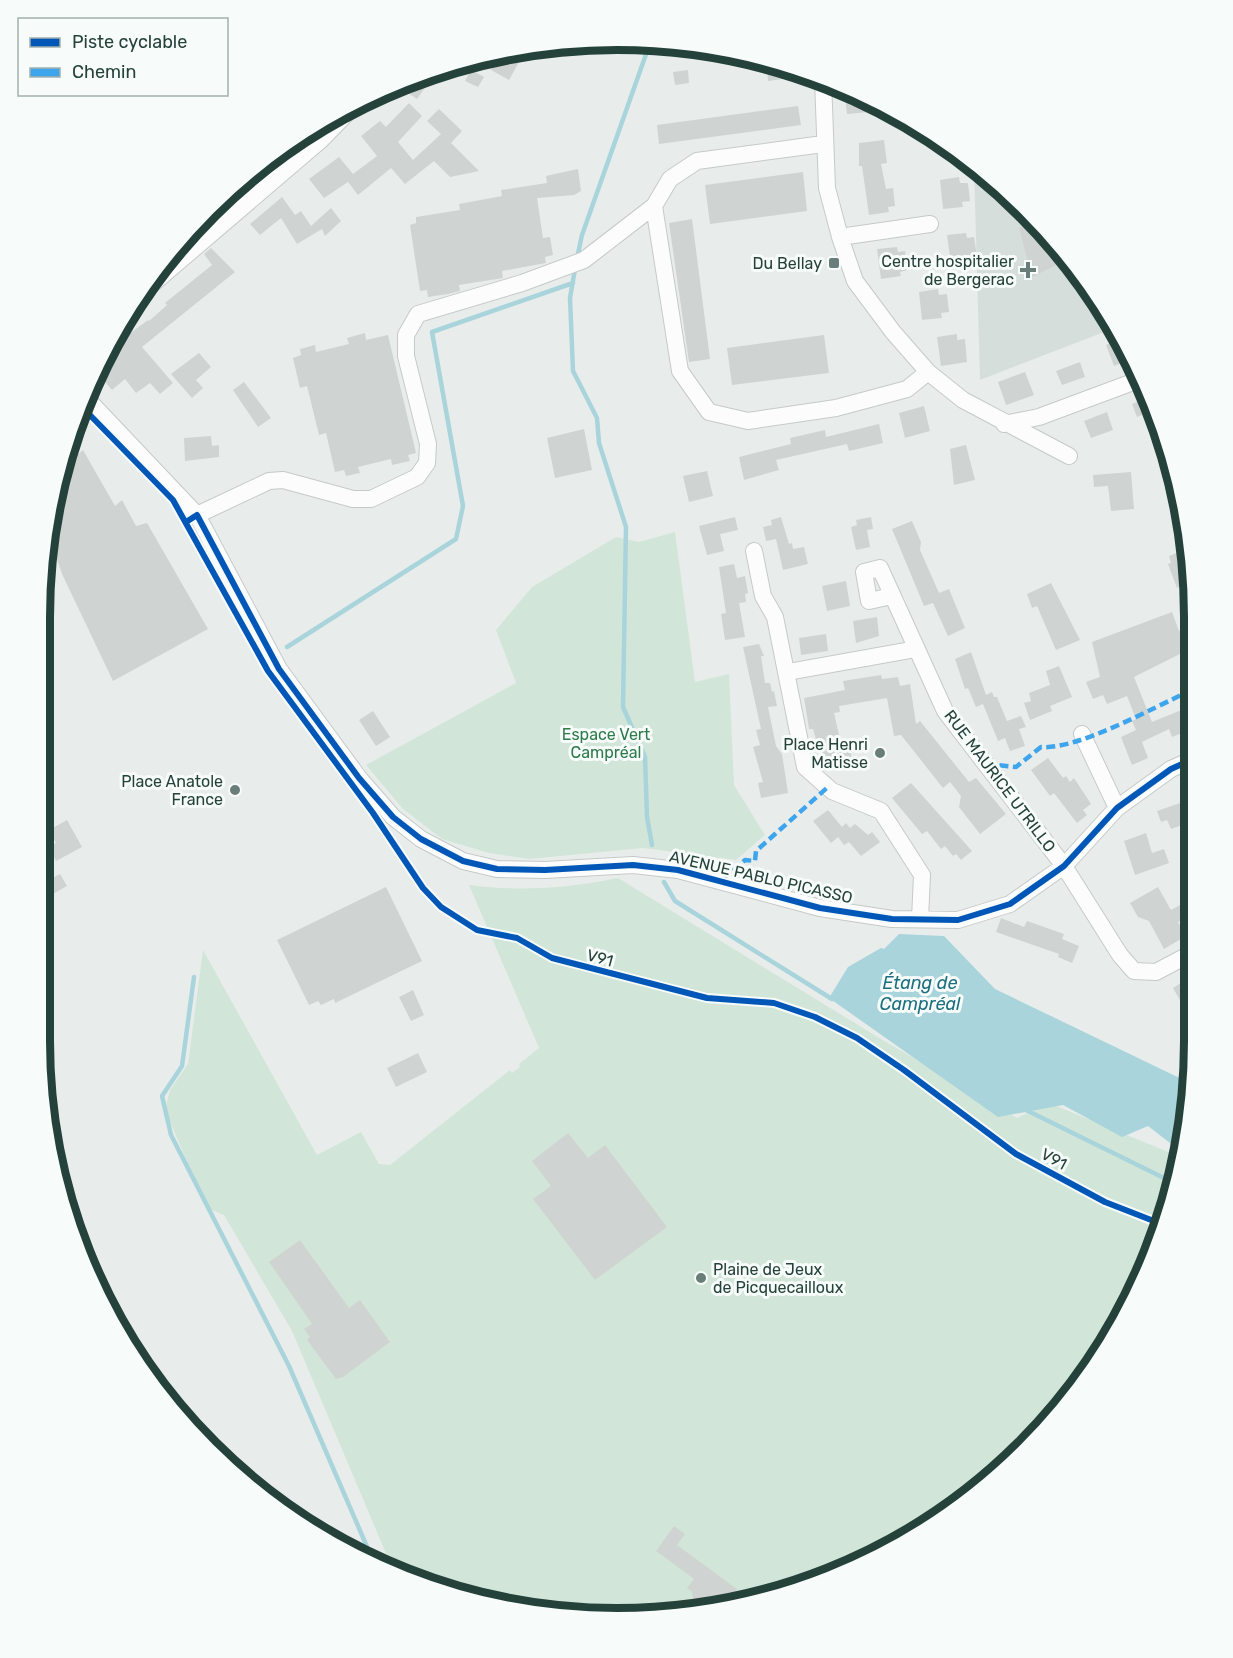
<svg xmlns="http://www.w3.org/2000/svg" width="1233" height="1658" viewBox="0 0 1233 1658" font-family="Rubik,sans-serif">
	<style>
		.built { fill: #d6dedb }
		.green { fill: #d1e6d8 }
		.water { fill: #a9d4db }
		.lines { fill: none; stroke-linecap: round; stroke-linejoin: round }
		.stream { stroke: #a9d4db; stroke-width: 4.5 }
		.building { fill: #cfd4d2 }
		.minor-casing { stroke: #c5cac8; stroke-width: 18 }
		.minor { stroke: #fcfcfc; stroke-width: 16 }
		.quiet { stroke: #3ea4ec; stroke-width: 4.5; stroke-dasharray: 9 4.5; stroke-linecap: butt }
		.cycleway-casing { stroke: #f7fbf9; stroke-width: 10 }
		.cycleway { stroke: #0057b8; stroke-width: 6 }
		.poi-dot { fill: #697e78; stroke: #f7fbf9; stroke-width: 2 }
		.labels { text-anchor: middle; dominant-baseline: central; stroke-width: 6; stroke-linejoin: round; paint-order: stroke }
		.poi-label { font-size: 16px; fill: #24423a; stroke: #f7fbf9; text-anchor: end }
		.park-label { font-size: 16px; fill: #2d7a4b; stroke: #f7fbf9 }
		.street-label { font-size: 16px; fill: #24423a; stroke: #f7fbf9 }
		.water-label { font-size: 18px; font-style: italic; fill: #1c6f80; stroke: #f7fbf9 }
		.rim { fill: none; stroke: #24423a; stroke-width: 8 }
	</style>
	<rect width="100%" height="100%" fill="#e8edeb"/>
	<path class="built" d="M974 166 998 183 1075 265 1112 329 980 380Z"/>
	<path class="green" d="M328 119 306 142 189 239 265 158Z
		M675 532 695 682 729 674 734 785 765 835 736 860 643 848 529 859 489 853 442 839 403 809 366 765 516 683 496 630 532 587 616 537 639 542Z
		M618 878 881 1039 1017 1118 1049 1103 1178 1156 1163 1227 1117 1330 1051 1422 968 1500 802 1588 655 1618 503 1608 393 1570 292 1331 224 1215 207 1208 165 1110 170 1090 188 1064 203 950 317 1155 361 1132 379 1164 390 1165 510 1070 512 1073 520 1067 519 1064 539 1048 469 885C521 892 567 888 618 878Z"/>
	<path class="water" d="M899 934 944 936 995 989 1192 1084 1179 1150 1148 1126 1122 1137 1063 1105 998 1117 829 998 848 967 881 948 884 949Z"/>
	<g class="lines">
		<path class="stream" d="M577 258 582 235 650 43
			M575 269 570 298 573 371 597 418 599 443 626 527 623 707 645 757 647 817 652 845
			M287 647 456 539 463 506 432 332 573 283
			M664 882 675 901 832 999
			M194 977 182 1066 162 1096 171 1135 289 1366 371 1556 367 1561
			M1024 1109 1172 1182"/>
	</g>
	<path class="building" d="M501 53 519 62 509 80 491 70Z
		M774 63 802 70 813 75 768 81 767 64Z
		M471 70 484 77 478 87 465 81Z
		M688 70 689 83 675 85 673 72Z
		M416 78 427 85 417 99 402 89 407 81Z
		M844 89 867 99 891 110 847 114Z
		M409 103 422 116 398 142 413 160 441 134 427 121 439 109 462 131 451 143 479 171 450 177 434 161 405 184 391 168 358 195 348 182 324 198 309 179 339 157 353 174 377 156 361 136 380 121 386 127Z
		M798 106 801 125 659 144 657 125Z
		M884 140 887 163 881 164 886 189 893 188 895 206 888 207 889 212 869 215 862 166H859V143Z
		M578 169 581 191 574 195 537 198 543 238 550 237 553 255 545 257 546 263 502 271 503 278 459 285 460 291 448 294 428 297 427 290 420 291 410 225 416 223V217L460 210 459 204 502 196 501 190 547 183 546 176Z
		M803 172 807 211 710 224 705 185Z
		M959 177 960 183H968L970 201 962 202 963 207 943 209 940 180Z
		M282 197 295 215 301 211 311 226 331 208 341 221 325 236 322 229 297 244 281 218 260 235 250 224Z
		M692 219 710 359 689 362 669 223Z
		M1034 221 1069 259 1032 277 1019 228Z
		M966 233 967 238 974 237 977 256 969 257 970 263 951 265 947 235Z
		M897 247 898 252 905 251 907 270 900 272 901 276 881 279 877 249Z
		M211 248 235 272 142 347 173 383 160 394 150 383 136 393 125 379 112 390 100 376 111 352 123 341 121 340 148 320 149 321 167 305 165 303 212 265 204 254Z
		M938 289 939 295 947 294 949 312 941 313 942 318 922 320 919 292Z
		M365 333 366 340 388 335 416 453 408 455 410 461 392 465 391 459 358 467 360 473 346 476 344 470 335 472 326 433 319 435 307 386 300 388 293 358 301 355 300 349 315 345 316 352 349 344 347 338Z
		M957 334V340L965 339 967 362 941 366 937 337Z
		M824 335 829 373 732 385 727 348Z
		M1118 340 1129 360 1114 366 1106 345Z
		M199 353 211 367 196 380 203 388 192 398 171 374Z
		M1080 362 1085 377 1062 385 1056 371Z
		M1025 372 1034 395 1006 405 998 382Z
		M244 382 271 418 258 427 233 390Z
		M1150 397 1154 410 1137 417 1132 404Z
		M924 406 930 431 905 438 899 413Z
		M1107 412 1113 430 1091 438 1084 421Z
		M879 424 883 443 849 451 847 444 776 460 779 470 744 480 739 457 791 444 790 438 825 430 826 437Z
		M584 429 592 470 555 478 547 438Z
		M211 436 212 446 219 445V457L185 461 184 438Z
		M966 445 975 480 954 485 950 449Z
		M83 450 115 506 122 500 136 526 147 523 208 629 113 681 62 574 48 533 58 472Z
		M707 471 713 496 689 502 683 476Z
		M1131 472 1134 509 1111 511 1108 486 1094 487 1093 475Z
		M735 517 738 530 720 534 724 551 707 555 699 526Z
		M781 517 789 544 792 543 793 549 804 547 808 564 783 570 776 539 766 541 763 527 772 525 771 520Z
		M871 517 873 529 867 530 870 547 856 550 851 527 857 525 856 520Z
		M912 521 921 542 920 550 939 593 949 589 965 628 948 636 933 603 924 606 892 529Z
		M1187 549 1189 583 1177 588 1168 564 1171 563 1169 556Z
		M734 564 737 578 745 576 748 593 745 594 746 602 739 603 745 637 725 640 721 614 726 613 719 567Z
		M846 581 850 606 827 611 822 586Z
		M1051 583 1080 640 1056 650 1037 606 1032 608 1027 594Z
		M1172 612 1179 631 1190 627V649L1134 677 1152 722 1184 709 1190 730 1172 737 1169 729 1142 742 1148 758 1132 765 1121 737 1136 730 1132 721 1136 719 1127 696 1107 704 1103 695 1093 699 1086 682 1100 677 1092 642Z
		M877 617 879 636 856 643 853 621Z
		M826 634 828 651 801 655 799 638Z
		M759 644 764 656H761L765 683H770L772 692 774 691 777 706 768 707 776 746 782 754 788 793 761 798 758 783 763 782 753 747 760 745 756 730 761 729 743 647Z
		M971 652 986 695 992 692 994 697H997L1007 721 1021 716 1026 727 1019 729 1025 746 1010 751 1005 738 998 741 983 704 976 707 968 688 965 689 955 659Z
		M1059 666 1072 697 1050 706 1052 711 1030 720 1024 703 1031 701 1029 693 1050 685 1046 671Z
		M881 675 882 679 898 677 900 686 910 684 916 724 920 721 969 782 976 778 1006 814 980 834 959 807 961 796 950 782 943 788 901 735 894 736 887 698 839 706 840 712 834 713 840 739 845 738 849 745 853 765 825 771 813 729H809L804 698 845 690 843 681Z
		M373 711 390 737 376 746 359 720Z
		M1048 758 1063 778 1066 776 1070 782 1074 778 1091 804 1083 810 1087 815 1077 823 1054 793 1050 796 1031 770Z
		M911 783 972 851 961 860 956 854 953 856 945 846 941 849 927 831 922 834 892 798Z
		M1189 800 1191 822 1171 829 1167 820 1161 822 1157 811Z
		M828 810 842 827 846 823 850 828 855 824 868 835 872 832 880 842 861 856 849 842 844 845 838 837 831 843 813 821Z
		M67 820 82 847 56 861 49 847 56 843 49 830Z
		M1146 833 1152 853 1164 849 1169 863 1135 875 1124 841Z
		M60 874 67 886 51 895 45 882Z
		M386 887 422 961 335 1003 334 999 321 1005 318 1001 309 1005 277 940Z
		M1158 887 1171 910 1191 899 1192 914 1178 922 1186 936 1164 949 1149 921 1138 917 1130 903Z
		M1001 918 1024 927 1027 921 1064 934 1062 939 1079 946 1072 963 1058 957 1059 954 996 932Z
		M1192 976V1021L1173 988Z
		M413 990 424 1015 411 1021 399 997Z
		M418 1053 427 1072 396 1087 387 1068Z
		M568 1133 588 1158 605 1145 667 1227 595 1280 533 1199 551 1186 532 1161Z
		M300 1240 349 1308 360 1300 390 1342 343 1377 336 1379 307 1340 310 1337 304 1329 312 1324 269 1262Z
		M674 1526 685 1534 677 1545 737 1589 729 1599 694 1605 692 1592 687 1588 694 1579 656 1551Z"/>
	<g class="lines">
		<g class="minor-casing">
			<path id="minor" d="M823 79 827 188 840 237 855 281 893 332 928 372 963 400 1069 456
				M654 206 680 371 709 412 748 421 836 408 907 389 928 372
				M840 237 930 224
				M135 299 321 140 362 98
				M89 401 197 515 279 669 359 778 393 817 421 839 463 861 497 869 545 870 633 865 678 870 820 908 892 919 958 920 1010 904 1064 866 1117 808 1171 769 1191 760
				M1004 424 1039 417 1141 379
				M197 515 269 481 283 480 353 499H371L417 477 427 463 428 444 406 356V335L418 314 522 283 584 260 654 206 670 179 697 161 823 144
				M754 551 763 596 775 617 805 767 832 791 881 811 922 875 920 919
				M892 596 869 601 864 572 880 568 945 711 1064 866 1120 955 1134 971 1156 972 1192 953
				M788 672 916 649
				M1082 734 1117 808"/>
		</g>
		<use href="#minor" class="minor"/>
		<path class="quiet" d="M986 764 1016 767 1041 747C1078 750 1154 707 1190 691
			M723 880 745 860 755 861 756 851 828 787"/>
		<g class="cycleway-casing">
			<path id="cycleway" d="M85 410 173 500 268 671 373 813 423 888 441 907 477 930 517 938 552 958 707 998 774 1003 815 1017 857 1038 904 1070 1016 1154 1105 1202 1164 1225
				M186 522 197 515 279 669 359 778 393 817 421 839 463 861 497 869 545 870 633 865 678 870 820 908 892 919 958 920 1010 904 1064 866 1117 808 1171 769 1191 760"/>
		</g>
		<use href="#cycleway" class="cycleway"/>
	</g>
	<g class="poi-dot">
		<rect x="828" y="257" width="12" height="12" rx="3"/>
		<path d="M1025 261h6v6h6v6h-6v6h-6v-6h-6v-6h6z"/>
		<circle cx="880" cy="753" r="6"/>
		<circle cx="235" cy="790" r="6"/>
		<circle cx="701" cy="1278" r="6"/>
	</g>
	<g class="labels">
		<g class="poi-label">
			<text x="1014" y="261">Centre hospitalier<tspan x="1014" dy="18">de Bergerac</tspan></text>
			<text x="822" y="263">Du Bellay</text>
			<text x="868" y="744">Place Henri<tspan x="868" dy="18">Matisse</tspan></text>
			<text x="223" y="781">Place Anatole<tspan x="223" dy="18">France</tspan></text>
			<text x="713" y="1269" text-anchor="start">Plaine de Jeux<tspan x="713" dy="18">de Picquecailloux</tspan></text>
		</g>
		<g class="park-label">
			<text x="606" y="734">Espace Vert<tspan x="606" dy="18">Campréal</tspan></text>
		</g>
		<g class="street-label">
			<text transform="translate(1000 781) rotate(53)">RUE MAURICE UTRILLO</text>
			<text transform="translate(761 877) rotate(13)">AVENUE PABLO PICASSO</text>
			<text transform="translate(600 958) rotate(15)">V91</text>
			<text transform="translate(1054 1159) rotate(28)">V91</text>
		</g>
		<g class="water-label">
			<text x="920" y="983">Étang de<tspan x="920" dy="21">Campréal</tspan></text>
		</g>
	</g>
	<path d="M0 0H1233V1658H0ZM617 50H617A567 567 0 0 1 1184 617V1041A567 567 0 0 1 617 1608H617A567 567 0 0 1 50 1041V617A567 567 0 0 1 617 50Z" fill="#f7fbf9" fill-rule="evenodd"/>
	<path class="rim" d="M617 50H617A567 567 0 0 1 1184 617V1041A567 567 0 0 1 617 1608H617A567 567 0 0 1 50 1041V617A567 567 0 0 1 617 50Z"/>
	<rect x="18" y="18" width="210" height="78" fill="#f7fbf9" stroke="#a3b1ad" stroke-width="1.5"/>
	<rect x="30" y="38" width="30" height="9" fill="#0057b8" stroke="#a3b1ad" stroke-width="1.5"/>
	<text x="72" y="48" font-size="18" fill="#24423a">Piste cyclable</text>
	<rect x="30" y="68" width="30" height="9" fill="#3ea4ec" stroke="#a3b1ad" stroke-width="1.5"/>
	<text x="72" y="78" font-size="18" fill="#24423a">Chemin</text>
</svg>
